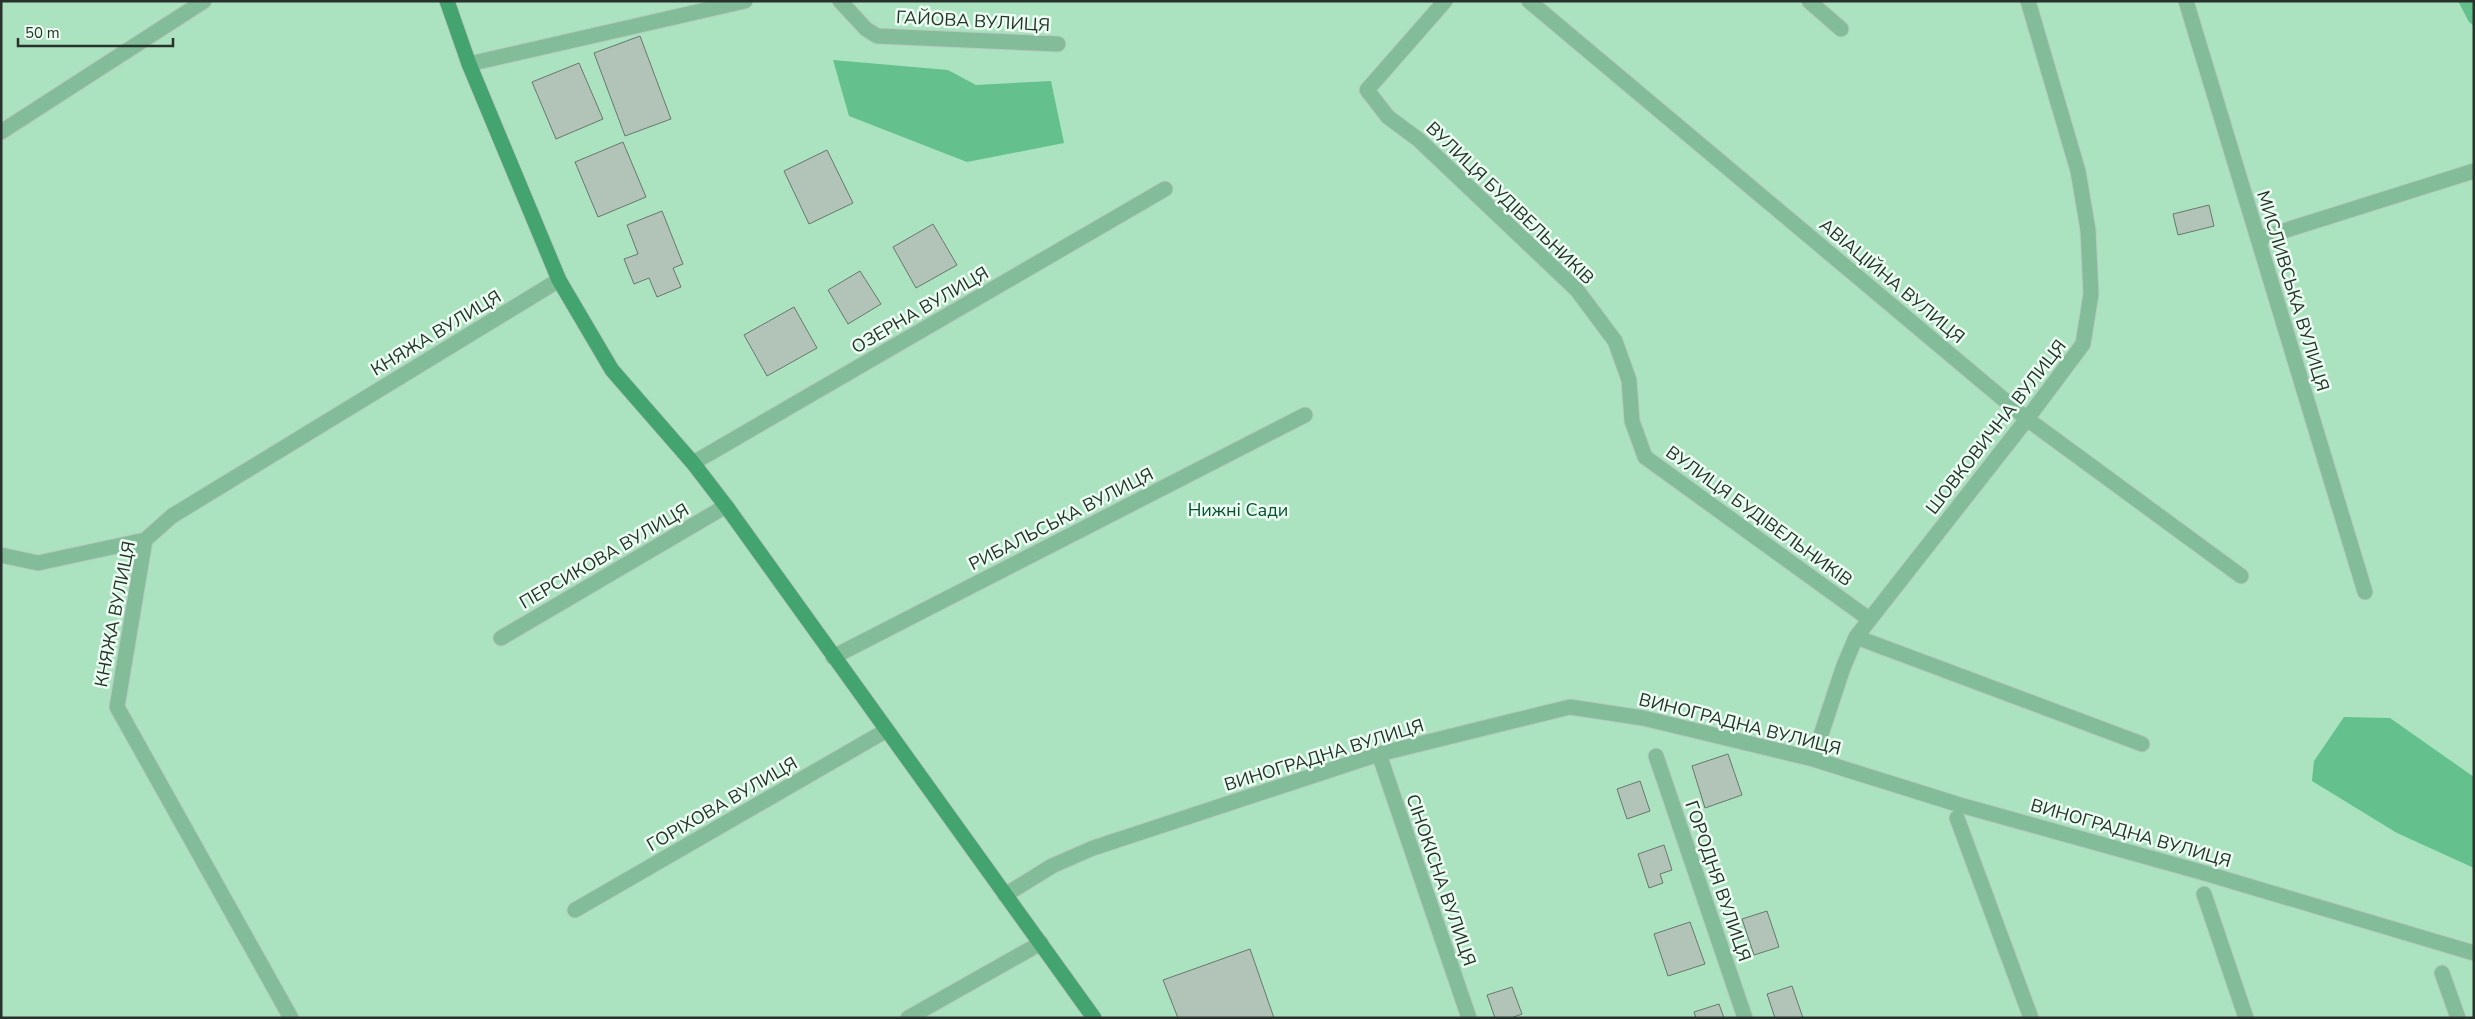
<svg xmlns="http://www.w3.org/2000/svg" width="2475" height="1019" viewBox="0 0 2475 1019" font-family="'Nunito Sans',sans-serif">
	<style>
		.green { fill: #abe3c0 }
		.water { fill: #64c08c }
		.building { fill: #b1c4b7; stroke: #67786d }
		.lines { fill: none; stroke-linecap: round; stroke-linejoin: round }
		.street-casing { stroke: #b9cabe; stroke-width: 17 }
		.secondary-casing { stroke: #b9cabe; stroke-width: 17 }
		.street { stroke: #82bc98; stroke-width: 15 }
		.secondary { stroke: #43a46f; stroke-width: 15 }
		.labels { text-anchor: middle; dominant-baseline: central; stroke-width: 5; stroke-linejoin: round; paint-order: stroke }
		.street-label { font-size: 18px; fill: #29312c; stroke: #eafef1 }
		.park-label { font-size: 18px; fill: #06512f; stroke: #eafef1 }
	</style>
	<rect width="100%" height="100%" fill="#ddf0e3"/>
	<path class="green" d="M1 1H2474V1018H1Z"/>
	<path class="water" d="M2458 1H2474V26L2469 22Z
		M833 60 948 70 976 85 1051 81 1064 143 967 162 849 116Z
		M2344 717 2390 718 2474 777V868L2397 833 2312 781 2314 761Z"/>
	<path class="building" d="M640 36 671 119 625 136 594 53Z
		M579 63 603 119 556 139 532 82Z
		M623 142 646 197 598 217 575 162Z
		M827 150 853 203 809 224 784 171Z
		M2209 205 2214 226 2178 235 2173 214Z
		M662 211 683 264 673 268 681 287 657 297 649 278 634 284 624 259 638 254 627 225Z
		M933 224 957 265 916 288 893 247Z
		M860 271 881 304 848 324 828 290Z
		M794 307 817 348 767 376 744 335Z
		M1728 754 1742 795 1705 808 1692 766Z
		M1640 781 1650 811 1627 819 1617 789Z
		M1664 845 1672 870 1660 874 1663 883 1649 888 1638 854Z
		M1767 911 1779 947 1754 955 1742 919Z
		M1690 922 1705 964 1668 976 1654 934Z
		M1250 949 1274 1018H1178L1163 980Z
		M1792 986 1803 1018H1775L1767 994Z
		M1512 987 1522 1014 1511 1018H1495L1487 995Z
		M1719 1004 1724 1018H1696L1694 1012Z"/>
	<g class="lines">
		<g class="street-casing">
			<path id="street" d="M840 1 866 29 877 36 1058 44
				M1445 1 1367 90 1388 117 1419 140 1577 290 1615 341 1629 380 1632 421 1645 457 1869 619
				M1529 1 2027 419 2241 576
				M1809 1 1841 29
				M2186 1 2365 592
				M469 64 745 1
				M1 132 204 1
				M2258 239 2474 171
				M693 463 1165 189
				M1 555 38 563 145 540
				M1856 637 2142 744
				M501 638 726 506
				M833 657 1305 415
				M1379 754 1469 1018
				M1656 756 1745 1018
				M1813 759 1843 668 1856 637 2027 419 2083 344 2091 294 2088 230 2078 171 2028 1
				M1957 818 2031 1018
				M2204 894 2246 1018
				M1005 895 1052 866 1093 848 1379 754 1570 707 1643 718 1813 759 1960 805 2201 872 2474 953
				M575 910 887 730
				M2442 973 2458 1018
				M291 1018 117 707 145 540 172 516 559 280
				M908 1018 1041 943"/>
		</g>
		<g class="secondary-casing">
			<path id="secondary" d="M447 1 469 64 559 280 612 370 693 463 726 506 1094 1018"/>
		</g>
		<use href="#street" class="street"/>
		<use href="#secondary" class="secondary"/>
	</g>
	<g class="labels">
		<g class="street-label">
			<text transform="translate(973 21) rotate(3)">ГАЙОВА ВУЛИЦЯ</text>
			<text transform="translate(1510 203) rotate(44)">ВУЛИЦЯ БУДІВЕЛЬНИКІВ</text>
			<text transform="translate(1892 281) rotate(40)">АВІАЦІЙНА ВУЛИЦЯ</text>
			<text transform="translate(2293 291) rotate(73)">МИСЛИВСЬКА ВУЛИЦЯ</text>
			<text transform="translate(920 310) rotate(-30)">ОЗЕРНА ВУЛИЦЯ</text>
			<text transform="translate(436 333) rotate(-31)">КНЯЖА ВУЛИЦЯ</text>
			<text transform="translate(1996 427) rotate(-52)">ШОВКОВИЧНА ВУЛИЦЯ</text>
			<text transform="translate(1759 516) rotate(36)">ВУЛИЦЯ БУДІВЕЛЬНИКІВ</text>
			<text transform="translate(1061 519) rotate(-27)">РИБАЛЬСЬКА ВУЛИЦЯ</text>
			<text transform="translate(604 556) rotate(-30)">ПЕРСИКОВА ВУЛИЦЯ</text>
			<text transform="translate(115 614) rotate(-79)">КНЯЖА ВУЛИЦЯ</text>
			<text transform="translate(1740 724) rotate(14)">ВИНОГРАДНА ВУЛИЦЯ</text>
			<text transform="translate(1324 755) rotate(-17)">ВИНОГРАДНА ВУЛИЦЯ</text>
			<text transform="translate(722 804) rotate(-30)">ГОРІХОВА ВУЛИЦЯ</text>
			<text transform="translate(2131 833) rotate(16)">ВИНОГРАДНА ВУЛИЦЯ</text>
			<text transform="translate(1441 880) rotate(71)">СІНОКІСНА ВУЛИЦЯ</text>
			<text transform="translate(1718 881) rotate(71)">ГОРОДНЯ ВУЛИЦЯ</text>
		</g>
		<g class="park-label">
			<text x="1238" y="510">Нижні Сади</text>
		</g>
	</g>
	<rect width="2475" height="1019" fill="none" stroke="#29312c" stroke-width="5"/>
	<path d="M18 38v8h155v-8" fill="none" stroke="#29312c" stroke-width="2.5"/>
	<text x="25" y="38" font-size="15" fill="#29312c" stroke="#eafef1" stroke-width="4" paint-order="stroke">50 m</text>
</svg>
